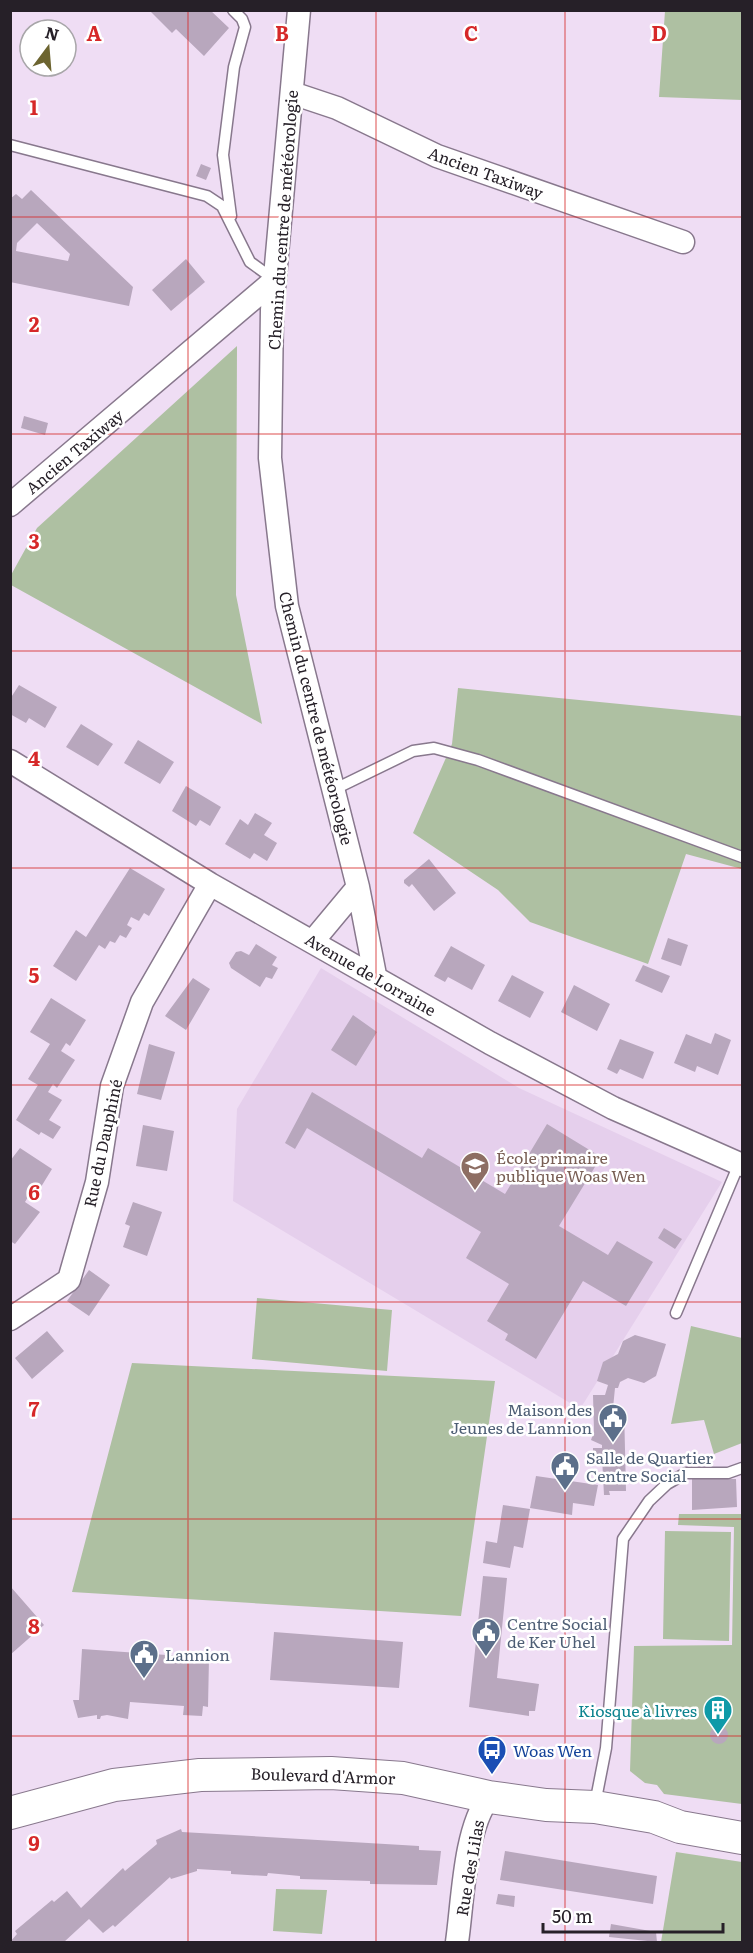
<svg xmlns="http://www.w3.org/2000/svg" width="753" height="1953" viewBox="0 0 753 1953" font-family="Literata,serif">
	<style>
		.built { fill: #e5cfec }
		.green { fill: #aec0a2 }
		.building { fill: #b8a7bd; fill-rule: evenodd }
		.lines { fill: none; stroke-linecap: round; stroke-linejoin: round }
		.lane-casing { stroke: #88788d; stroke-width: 13 }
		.street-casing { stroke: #88788d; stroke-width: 25 }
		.secondary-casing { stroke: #88788d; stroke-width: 34 }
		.lane { stroke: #fff; stroke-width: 10 }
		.street { stroke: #fff; stroke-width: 22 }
		.secondary { stroke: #fff; stroke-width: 32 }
		.grid { fill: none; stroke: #d62828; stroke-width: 1.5; stroke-opacity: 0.55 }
		.labels { text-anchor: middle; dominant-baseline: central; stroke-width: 5; stroke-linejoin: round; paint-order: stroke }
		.street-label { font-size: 16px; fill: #262028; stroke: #fff }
		.education-label { font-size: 16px; fill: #785e54; stroke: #fff; text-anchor: start }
		.service-label { font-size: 16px; fill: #4e5e75; stroke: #fff; text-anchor: start }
		.culture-label { font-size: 16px; fill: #0d838f; stroke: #fff; text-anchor: end }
		.transit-label { font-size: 16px; fill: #164399; stroke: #fff; text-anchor: start }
		.grid-label { font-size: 20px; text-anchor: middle; font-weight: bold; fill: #d62828; stroke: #fff; stroke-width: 5; stroke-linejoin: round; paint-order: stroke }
	</style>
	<rect width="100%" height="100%" fill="#efddf4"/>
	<path class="built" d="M321 968 519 1088 722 1182 580 1409 233 1201 237 1109Z"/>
	<path class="green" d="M665 11H742V100L659 97Z
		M237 346 236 595 262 724 11 585V575L37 528Z
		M458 688 742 716V869L686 854 648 964 530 922 498 890 413 833 452 744Z
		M257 1298 392 1310 387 1371 252 1359Z
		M691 1326 742 1338V1443L714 1454 704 1420 671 1424Z
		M132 1363 495 1381 461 1616 72 1592Z
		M679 1514H742V1804L664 1794 657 1785 645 1783 630 1771 634 1646 732 1645 734 1527 678 1525Z
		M665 1531 731 1532 729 1641 663 1639Z
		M676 1852 742 1862V1942H661Z
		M276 1889 327 1890 322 1934 273 1931Z"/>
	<path class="building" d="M149 10H210L229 28 204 56 176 29 172 33Z
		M201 164 211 168 206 180 196 176Z
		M31 190 133 287 129 306 10 282V199L16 194 22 199ZM37 223 70 254 68 261 16 251 17 243Z
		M186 259 205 282 171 311 152 290Z
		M24 416 48 423 45 435 21 428Z
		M19 685 57 707 45 728 29 718 26 723 10 714V699Z
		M81 724 113 744 98 766 66 747Z
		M138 740 174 762 160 784 124 763Z
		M186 786 221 807 210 826 200 820 196 826 172 811Z
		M255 813 272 823 264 835 277 843 267 861 254 853 250 859 225 844 240 819 248 825Z
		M429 859 456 893 434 911 412 884 409 887 404 883V880Z
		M130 868 165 889 149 916 144 913 139 921 131 917 127 925 132 928 126 938 120 935 115 943 110 941 105 949 99 945 76 981 53 966 76 930 86 937Z
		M668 938 688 945 681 966 661 959Z
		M256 944 277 957 272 965 278 968 272 979 266 977 260 987 231 968 229 963 236 952 241 951 249 955Z
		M451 946 485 965 472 990 448 977 445 982 434 976Z
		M643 965 670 976 662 993 635 981Z
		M512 975 544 992 530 1018 498 1001Z
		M193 978 210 989 186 1030 165 1016Z
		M574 985 610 1004 597 1031 561 1012Z
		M51 998 86 1020 70 1046 66 1043 61 1051 75 1060 57 1088 53 1084 48 1092 62 1100 49 1120 61 1127 53 1139 41 1132 39 1135 16 1120 38 1085 28 1079 50 1044 30 1032Z
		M353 1015 377 1032 356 1066 331 1050Z
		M715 1033 731 1040 718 1075 697 1066 695 1072 674 1063 686 1034 711 1044Z
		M620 1039 654 1052 643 1079 620 1069 617 1074 607 1069Z
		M149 1044 175 1052 161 1100 137 1094Z
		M312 1092 422 1158 428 1148 505 1194 547 1124 601 1157 559 1226 608 1255 617 1241 653 1262 626 1306 583 1281 536 1359 505 1340 508 1334 487 1321 509 1284 466 1258 481 1232 307 1128 295 1149 285 1143Z
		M143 1125 174 1131 167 1171 136 1166Z
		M20 1148 52 1169 36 1195 31 1192 25 1202 40 1212 15 1244 10 1241V1161Z
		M133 1202 162 1212 147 1256 123 1247 130 1226 125 1224Z
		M664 1228 682 1239 675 1249 658 1238Z
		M89 1270 110 1285 89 1316 67 1301Z
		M47 1331 64 1351 32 1379 15 1358Z
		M635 1335 666 1344 656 1376 644 1383 628 1378 620 1382 618 1388H615L613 1408H624L626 1491H609L610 1495H604L602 1457H593V1448H602V1445L591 1440 594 1431 593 1395H605L608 1385 597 1381 603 1362 618 1354 623 1341Z
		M536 1476 598 1485 594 1506 573 1503 572 1515 530 1508Z
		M692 1479H736L737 1507 692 1510Z
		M503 1505 530 1509 523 1548 514 1546 510 1568 483 1563 486 1541 497 1543Z
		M483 1576 507 1578 497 1678 539 1684 535 1711H529V1716L469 1707Z
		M10 1586 44 1625 10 1655Z
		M274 1632 403 1642 399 1688 270 1680Z
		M82 1649 209 1658 208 1707 203 1706 202 1716 183 1715 184 1706 130 1702 128 1719 107 1715 101 1716 100 1719H97V1715L78 1718 73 1700H79Z
		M710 1735a9 9 0 1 1 18 0a9 9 0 1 1-18 0Z
		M181 1829 182 1832 419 1846V1850L441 1851 437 1885 370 1884V1881L300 1879V1876L268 1873 267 1876 231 1874V1871L197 1869V1871L171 1879 170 1877 115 1927 113 1925 103 1933 89 1919 64 1942H10L17 1934 15 1931 52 1900 54 1902 67 1891 81 1908 123 1868 125 1871 157 1844 156 1840Z
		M505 1851 657 1876 653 1904 500 1880Z
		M498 1894 515 1896 514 1907 496 1904Z
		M611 1924 656 1932 657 1942 609 1937Z"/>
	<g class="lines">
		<g class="lane-casing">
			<path id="lane" d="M10 145 207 196 222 206 250 262 275 280
				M231 216 223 155 234 67 245 27 242 19 233 10
				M333 790 413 751 434 748 478 760 742 857
				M676 1313 739 1164
				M595 1804 606 1748 623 1539 649 1501 667 1484 686 1473H728L742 1468"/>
		</g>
		<g class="street-casing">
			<path id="street" d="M299 10 272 310 270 458 287 606 358 887 375 975
				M292 93 337 108 437 156 683 242
				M10 505 275 280
				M10 761 210 884 490 1043 613 1108 742 1165
				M313 941 358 887
				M10 1319 69 1280 97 1182 112 1086 142 1002 210 884
				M457 1942C463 1901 464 1830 489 1797"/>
		</g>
		<g class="secondary-casing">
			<path id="secondary" d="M10 1813 114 1785 200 1775 331 1773 403 1778 489 1797 546 1805 595 1807 654 1817 680 1827 742 1838"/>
		</g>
		<use href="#lane" class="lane"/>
		<use href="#street" class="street"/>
		<use href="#secondary" class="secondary"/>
	</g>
	<path class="grid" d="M188 10V1942M376 10V1942M565 10V1942M10 217H742M10 434H742M10 651H742M10 868H742M10 1085H742M10 1302H742M10 1519H742M10 1736H742"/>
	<defs>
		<g id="school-pin" transform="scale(1.5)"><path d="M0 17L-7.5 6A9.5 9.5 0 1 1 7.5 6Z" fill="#8d6e63" stroke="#fff"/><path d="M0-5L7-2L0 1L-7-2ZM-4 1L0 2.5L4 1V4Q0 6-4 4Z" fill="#fff"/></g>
		<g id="civic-pin" transform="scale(1.5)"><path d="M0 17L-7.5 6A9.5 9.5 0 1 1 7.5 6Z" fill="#5c6f8a" stroke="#fff"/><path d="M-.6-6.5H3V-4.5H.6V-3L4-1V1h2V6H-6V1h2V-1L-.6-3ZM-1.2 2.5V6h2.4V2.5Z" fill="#fff"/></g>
		<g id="building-pin" transform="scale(1.5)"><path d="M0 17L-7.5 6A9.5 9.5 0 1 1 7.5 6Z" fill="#0f9aa8" stroke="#fff"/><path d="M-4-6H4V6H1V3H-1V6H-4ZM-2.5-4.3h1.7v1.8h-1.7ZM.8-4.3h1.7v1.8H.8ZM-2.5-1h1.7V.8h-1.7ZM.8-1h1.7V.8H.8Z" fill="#fff"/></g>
		<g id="bus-pin" transform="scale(1.5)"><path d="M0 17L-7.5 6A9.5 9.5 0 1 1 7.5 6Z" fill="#1a4fb4" stroke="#fff"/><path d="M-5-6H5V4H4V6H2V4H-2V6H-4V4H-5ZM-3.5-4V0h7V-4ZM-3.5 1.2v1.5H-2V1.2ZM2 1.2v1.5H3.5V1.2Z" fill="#fff"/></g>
	</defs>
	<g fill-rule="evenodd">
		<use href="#school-pin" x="475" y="1166"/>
		<use href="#civic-pin" x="613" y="1418"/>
		<use href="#civic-pin" x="565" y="1466"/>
		<use href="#civic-pin" x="486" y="1632"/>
		<use href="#civic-pin" x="144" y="1654"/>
		<use href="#building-pin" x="718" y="1710"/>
		<use href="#bus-pin" x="492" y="1750"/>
	</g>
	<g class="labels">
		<g class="street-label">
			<text transform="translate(486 172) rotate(20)">Ancien Taxiway</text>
			<text transform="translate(282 220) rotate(-86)">Chemin du centre de météorologie</text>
			<text transform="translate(74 451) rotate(-40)">Ancien Taxiway</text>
			<text transform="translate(317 718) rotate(76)">Chemin du centre de météorologie</text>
			<text transform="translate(371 974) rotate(30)">Avenue de Lorraine</text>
			<text transform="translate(102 1143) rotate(-78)">Rue du Dauphiné</text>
			<text transform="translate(323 1775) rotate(2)">Boulevard d'Armor</text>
			<text transform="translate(469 1868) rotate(-80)">Rue des Lilas</text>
		</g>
		<g class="education-label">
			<text x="496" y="1157">École primaire<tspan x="496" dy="18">publique Woas Wen</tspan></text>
		</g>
		<g class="service-label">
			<text x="592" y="1409" text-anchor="end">Maison des<tspan x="592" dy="18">Jeunes de Lannion</tspan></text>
			<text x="586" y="1457">Salle de Quartier<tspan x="586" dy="18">Centre Social</tspan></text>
			<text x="507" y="1623">Centre Social<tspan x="507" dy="18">de Ker Uhel</tspan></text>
			<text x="165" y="1654">Lannion</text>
		</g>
		<g class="culture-label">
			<text x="697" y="1710">Kiosque à livres</text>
		</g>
		<g class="transit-label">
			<text x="513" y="1750">Woas Wen</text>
		</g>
	</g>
	<g class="grid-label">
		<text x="94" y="41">A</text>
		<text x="282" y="41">B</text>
		<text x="471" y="41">C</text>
		<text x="659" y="41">D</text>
		<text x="34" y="115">1</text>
		<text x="34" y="332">2</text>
		<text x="34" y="549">3</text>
		<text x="34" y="766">4</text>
		<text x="34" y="983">5</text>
		<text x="34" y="1200">6</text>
		<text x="34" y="1417">7</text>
		<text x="34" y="1634">8</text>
		<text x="34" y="1851">9</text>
	</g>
	<rect width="753" height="1953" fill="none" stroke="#262028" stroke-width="24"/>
	<g transform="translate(48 48) rotate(16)"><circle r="28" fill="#ffffff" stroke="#a8a6a9" stroke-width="1.5"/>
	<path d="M0-4.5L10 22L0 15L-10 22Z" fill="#6c6430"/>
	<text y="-9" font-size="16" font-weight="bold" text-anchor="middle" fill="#262028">N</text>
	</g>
	<path d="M543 1923v9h180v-9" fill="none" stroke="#262028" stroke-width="3"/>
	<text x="552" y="1923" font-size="18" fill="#262028" stroke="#ffffff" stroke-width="4.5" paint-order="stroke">50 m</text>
</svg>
